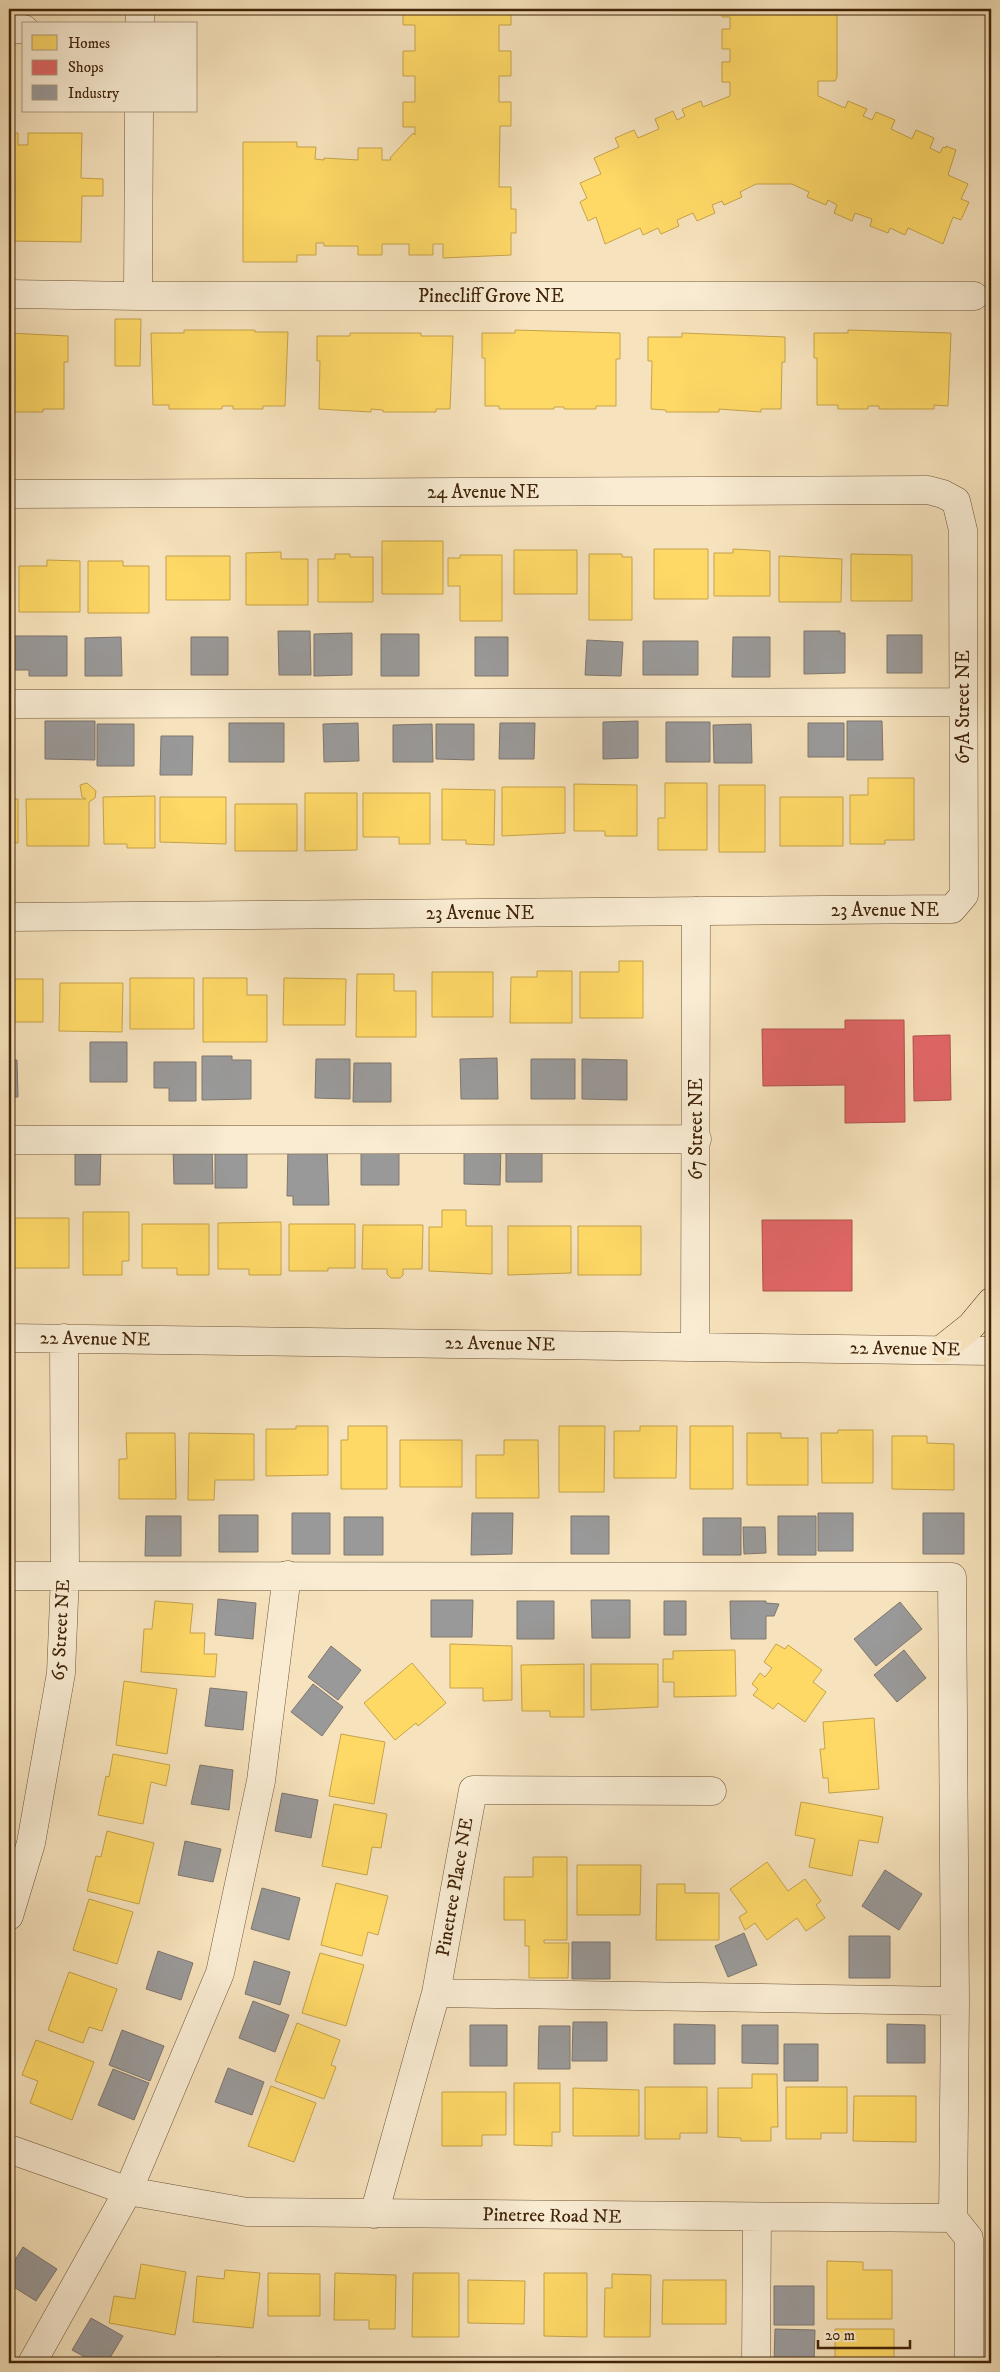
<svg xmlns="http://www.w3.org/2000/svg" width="1000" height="2372" viewBox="0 0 1000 2372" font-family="'IM FELL DW Pica',serif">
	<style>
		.homes { fill: #ffd966; stroke: #c6a34a }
		.shops { fill: #e06666; stroke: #b0524a }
		.industry { fill: #999; stroke: #7f766e }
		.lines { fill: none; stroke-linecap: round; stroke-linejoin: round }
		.minor-casing { stroke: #6e5435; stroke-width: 29 }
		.major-casing { stroke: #412408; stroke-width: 29 }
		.minor { stroke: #f9ecd3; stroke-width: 28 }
		.major { stroke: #f6e2bc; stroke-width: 28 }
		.labels { text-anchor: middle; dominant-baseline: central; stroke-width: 5; stroke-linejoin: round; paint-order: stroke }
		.street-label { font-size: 19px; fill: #412408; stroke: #f9ecd3 }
	</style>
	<rect width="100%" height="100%" fill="#f6e2bc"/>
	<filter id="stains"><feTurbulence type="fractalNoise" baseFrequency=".004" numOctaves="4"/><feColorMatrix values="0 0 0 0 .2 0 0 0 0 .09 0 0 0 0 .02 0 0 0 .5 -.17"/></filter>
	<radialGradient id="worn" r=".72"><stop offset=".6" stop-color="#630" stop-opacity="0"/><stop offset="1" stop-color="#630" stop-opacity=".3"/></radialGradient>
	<path class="homes" d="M403 9H511V25H499V51H511V76H499V102H511V126H500L499 187H511V209H516V233H511V255L443 258V244H433V255H409V244H382V255H358V246H324V243H316V255H297V262H243V142H297V147H316L315 159 324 160V158L358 160V148H382V160H391L390 158 413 133 415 135V127H403V102H415V76H403V51H415V25H403Z
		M722 9H837V77L835 81H818V96L845 108 848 101 867 109 863 116 872 120 876 112 895 120 891 129 912 139 916 130 934 138 930 148 940 153 943 147 946 148V146L956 150 948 175 968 184 961 199 969 202 961 220 953 217 943 244 908 228 905 235 890 228 888 233 870 226 872 219 855 213 852 221 834 213 837 205 828 200 826 205 807 197 809 192 792 184H756L740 192 742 197 724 205 722 201 712 205 715 213 697 221 693 213 677 220 679 226 661 234 658 228 643 235 640 228 605 244 596 217 588 221 580 202 587 198 580 183 601 174 594 158 619 147 615 138 634 130 638 138 659 129 655 119 673 111 677 120 685 116 682 109 701 101 703 107 730 96V82H722V62H730V49H722V29H730V17H722Z
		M9 133H18V145H28V133H82L81 178 103 179V196H82L81 242 9 241Z
		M115 319H141L140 366H115Z
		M184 330H255V332H288L285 406H263V409H233V406H222V409H169V405H153L151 333H184Z
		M515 330 620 333V359H616V406H596V409H564V407H554V409H499V406H485V358H482V333H515Z
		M848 330 951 333 948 406 934 405V409H879V406H868V409H838V405H817V358H814V333H848Z
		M9 333 68 336V362H64V409H43V412H13V409H9Z
		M350 333H421V336H453L450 409H436V412H383V410L371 409V412L319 409 320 361H317V336H350Z
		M682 333 785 337V362H782L781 409H761V412L719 409V412H666V410L651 409 652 361H648V337H682Z
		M382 541H443V594H382Z
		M654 549H708V599H654Z
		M733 549 770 551V596H714V553H733Z
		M514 550H577V594H514Z
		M281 552V559H308V605H246V553Z
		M335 554H350V557H373V602H318V559H335Z
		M589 554H622V557H632V620H589Z
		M851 554 912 555V601H851Z
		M460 555H502V621H460V586H448V558H460Z
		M166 556H230V600H166Z
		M779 556 842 559 841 602H779Z
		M47 560 80 561V612H19V566H47Z
		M88 561H123V566H149V613H88Z
		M868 778H914V840H885V844H850V795H868Z
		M87 783 96 791 95 798 89 802V846H27L26 799H86L82 797 80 785Z
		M665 783H707V850H658V818H665Z
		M574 784 637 785V836H605V831H574Z
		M719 785H765V852H719Z
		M502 787H565V833L502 836Z
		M442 789 495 790 494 845 466 844V840H442Z
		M305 793H357V850L305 851Z
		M363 793H430V844H399V837H363Z
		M155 796V848H127V844H104L103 797Z
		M160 797H226V844L160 842Z
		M780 797H843V846H780Z
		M9 799H18V843H9Z
		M235 804H297V851H235Z
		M619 961H643V1018H580V972H619Z
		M537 971H572V1023H510L511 977H537Z
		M432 972H493V1017H432Z
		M357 974H394V991H416V1037H356Z
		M9 976H12V979H43V1022H9Z
		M130 978H194V1029H130Z
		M203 978H247V995H267V1042H203Z
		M284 978 346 979 345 1025H283Z
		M60 983H123L122 1032 59 1031Z
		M442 1210H466V1226H492V1274L429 1271V1227H442Z
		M83 1212H129V1261H122V1275H83Z
		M9 1218H69V1268H9Z
		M281 1222V1275H249V1269H218V1223Z
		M142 1224H209V1275H177V1268H142Z
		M289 1224H355V1268H328V1271H289Z
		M363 1225H423L422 1269H403V1275L400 1278H391L387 1274V1269H362Z
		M508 1226H571V1273L508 1275Z
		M578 1226H641V1275H578Z
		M296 1426H328V1475L266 1476V1429H296Z
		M348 1426H387V1489H341V1440H348Z
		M559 1426H605L604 1492H559Z
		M640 1426H677L676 1478H614V1431H640Z
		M690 1426H733V1489H690Z
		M838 1430H873V1483H822L821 1433H838Z
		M126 1433H175L176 1499H119V1459H127Z
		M189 1433 254 1434V1480H215L214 1500H188Z
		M747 1433H781V1438H808V1485H747Z
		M892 1436H927V1443L954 1444V1490L892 1489Z
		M400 1440H462V1487H400Z
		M504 1440H538L539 1498H476V1455H504Z
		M155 1601 193 1604 190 1633H205L204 1654H217L215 1677 141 1672 144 1629H152Z
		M450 1644 512 1646V1700L483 1701V1688H450Z
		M776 1644 785 1649 788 1645 822 1670 813 1682 826 1692 805 1722 778 1703 773 1709 753 1695 758 1689 752 1684 760 1673 765 1677 772 1668 764 1662Z
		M735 1650 736 1696 674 1697V1682H663V1659H673V1651Z
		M412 1663 446 1703 418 1726 416 1723 395 1740 364 1703Z
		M584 1664V1717H550V1711H522L521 1665Z
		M591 1664H658V1707L591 1710Z
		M124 1681 177 1689 167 1754 116 1745Z
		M874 1718 879 1789 829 1793 828 1778H823L820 1749H825L823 1722Z
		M341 1734 385 1742 374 1804 329 1796Z
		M113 1754 170 1765 166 1786 151 1782 143 1824 98 1815 106 1776 109 1777Z
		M801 1802 883 1817 878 1843 859 1840 852 1876 809 1867 815 1839 795 1835Z
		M334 1804 387 1814 381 1848 372 1847 367 1875 322 1866Z
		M107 1831 154 1843 139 1904 87 1891 96 1856 101 1857Z
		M533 1857H567V1940H544V1943H569L568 1978H529V1946H525V1920H504V1877H533Z
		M767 1862 788 1891 805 1879 821 1901 816 1905 825 1918 806 1931 797 1918 767 1940 755 1923 745 1930 739 1917 747 1912 730 1889Z
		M577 1865H641L640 1915H577Z
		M336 1883 388 1896 378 1935 368 1932 362 1956 321 1945Z
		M657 1884H685V1893H719V1940H656Z
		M89 1899 133 1912 117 1964 73 1950Z
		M320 1953 364 1965 346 2026 302 2013Z
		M69 1972 117 1989 102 2031 89 2027 83 2043 48 2030Z
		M297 2023 340 2040 331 2065 336 2067 324 2099 275 2081Z
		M36 2040 94 2062 72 2120 30 2103 38 2081 22 2075Z
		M752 2074H777L778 2127H771V2141H741V2138L718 2137V2088H752Z
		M514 2083H560V2132H552V2146L514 2145Z
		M271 2086 316 2103 294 2162 248 2146Z
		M645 2087H707V2133H680V2139H645Z
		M786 2087H847V2133H821V2139H786Z
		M573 2088 639 2090V2136H573Z
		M442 2092H506V2135H482V2146H442Z
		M854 2096H916V2142L853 2141Z
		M827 2261 863 2262V2270H892V2319H827Z
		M141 2264 186 2272 175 2335 109 2323 114 2296 135 2299Z
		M225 2270 260 2273 253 2328 193 2322 197 2276 224 2279Z
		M268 2273 320 2274V2316H268Z
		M335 2273 396 2275 395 2329H369V2320H334Z
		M413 2273H459V2337H412Z
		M544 2273H587V2337L544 2336Z
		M612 2274 651 2275 650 2337H604L605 2288H612Z
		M468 2280 525 2281 524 2324 468 2323Z
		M663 2280H726V2324H662Z
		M835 2329H894V2363H835Z"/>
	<path class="shops" d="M845 1020H904L905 1122 845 1123V1085L763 1086 762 1029H845Z
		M950 1035 951 1100 914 1101 913 1036Z
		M762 1220H852V1291H763Z"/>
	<path class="industry" d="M278 631H310L311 675H279Z
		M804 631H840V633H845V673L804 674Z
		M352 633V675L314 676V634Z
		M381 634H419V676H381Z
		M887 635H922V673H887Z
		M14 636H67V676H29V670H14Z
		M121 637 122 676H85V638Z
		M191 637H228V675H191Z
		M475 637H508V676H475Z
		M733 637H770V677H732Z
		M587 640 623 642 621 676 585 675Z
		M643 641H698V675H643Z
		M45 721H95V760L45 759Z
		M638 721V758L603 759V722Z
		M847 721H882L883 760H847Z
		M666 722H710V762H666Z
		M229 723H284V762H229Z
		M358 723 359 761 324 762 323 724Z
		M500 723H535L534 759H499Z
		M808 723H844V757H808Z
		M97 724H134V766H97Z
		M432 724 433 762H393V725Z
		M436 724H474V760L436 759Z
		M751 724 752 763H714L713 725Z
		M161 736H193L192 775H160Z
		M90 1042H127V1082H90Z
		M202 1056H232V1060H251V1099L202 1100Z
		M497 1058 498 1099H461L460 1059Z
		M316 1059H350V1099L315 1098Z
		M531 1059H575V1099H531Z
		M582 1059 627 1060V1100L582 1099Z
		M9 1060H17L18 1097H9Z
		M154 1062H196V1101H169V1088H154Z
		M354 1063H391V1102H353Z
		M361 1145H399V1185H361Z
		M288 1146H327L329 1205H293V1196H287Z
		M464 1146H501L500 1185 464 1184Z
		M506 1146H542V1182H506Z
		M75 1147H101L100 1185H75Z
		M173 1147H212L213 1184H174Z
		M215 1148H247V1188H215Z
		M292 1513H330V1554H292Z
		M472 1513H513L512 1554 471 1555Z
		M818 1513H853V1551H818Z
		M923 1513H964V1554H923Z
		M219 1515H258V1552H219Z
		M146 1516H181V1556H145Z
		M571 1516H609V1554H571Z
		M778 1516H816V1555H778Z
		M344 1517H383V1555H344Z
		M703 1518H741V1555H703Z
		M743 1527H765L766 1553 744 1554Z
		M218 1599 256 1603 253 1639 215 1635Z
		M431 1600H473L472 1637H431Z
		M591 1600H630V1638H592Z
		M517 1601H554V1639H517Z
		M664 1601H686V1635H664Z
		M730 1601H766V1603L779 1604 774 1616H766V1639H731Z
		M900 1602 922 1629 876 1666 854 1639Z
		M331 1646 361 1670 338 1700 308 1677Z
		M904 1650 926 1678 897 1702 874 1675Z
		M313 1684 343 1707 322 1736 291 1712Z
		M210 1688 247 1692 243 1730 205 1726Z
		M200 1765 233 1770 229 1810 191 1804Z
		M282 1793 318 1800 311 1838 275 1831Z
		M185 1841 221 1849 213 1882 178 1875Z
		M885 1870 922 1894 899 1930 862 1906Z
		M262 1888 300 1898 289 1940 251 1929Z
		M744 1933 757 1965 728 1977 715 1946Z
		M849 1936H890V1978H849Z
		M572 1942H610V1979H572Z
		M158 1951 193 1963 181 2000 146 1989Z
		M254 1961 290 1972 280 2005 245 1994Z
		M253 2001 289 2015 275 2052 239 2038Z
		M573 2022H607V2061H572Z
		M674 2024 715 2025V2064H674Z
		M887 2024 925 2025V2063H887Z
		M470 2025H507V2066H470Z
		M742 2025H778V2064L742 2063Z
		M539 2026H570V2069H538Z
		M122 2030 164 2046 150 2081 109 2065Z
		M784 2044H818V2081H784Z
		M228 2068 264 2082 252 2115 215 2102Z
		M113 2069 149 2083 134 2120 98 2105Z
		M23 2247 57 2269 36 2301 9 2284V2270Z
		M774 2286H814V2325H774Z
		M91 2318 123 2336 107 2363H96L72 2350Z
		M775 2329 815 2330 814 2363H774Z
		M216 2357 257 2361V2363H216Z
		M481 2358H522V2363H481Z"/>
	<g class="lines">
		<g class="minor-casing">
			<path id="minor" d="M140 24V9
				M9 29H24
				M9 294 138 296H974
				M138 296 139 111
				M9 494 928 490 943 494 956 501 963 530 964 895 952 909 9 917
				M9 704 963 702
				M9 1140 697 1139
				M9 1338 991 1351
				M695 1347 696 911
				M9 1576 952 1577 955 2001 953 2218
				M9 1916 31 1843 61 1673 65 1575 64 1338
				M436 1993 955 2001
				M9 2149 128 2191 247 2212 953 2218 969 2238V2363
				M374 2214 436 1993 473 1790 712 1791
				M32 2363 128 2191 220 1973 261 1781 287 1575
				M756 2363 757 2218"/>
		</g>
		<g class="major-casing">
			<path id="major" d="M942 1349 971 1326 991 1302"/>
		</g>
		<use href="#minor" class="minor"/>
		<use href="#major" class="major"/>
	</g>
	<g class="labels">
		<g class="street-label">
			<text x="491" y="296">Pinecliff Grove NE</text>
			<text x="483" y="492">24 Avenue NE</text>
			<text transform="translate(963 707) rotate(-90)">67A Street NE</text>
			<text x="885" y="910">23 Avenue NE</text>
			<text x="480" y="913">23 Avenue NE</text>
			<text transform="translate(696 1129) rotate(-90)">67 Street NE</text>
			<text transform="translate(95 1339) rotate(1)">22 Avenue NE</text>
			<text transform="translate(500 1344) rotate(1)">22 Avenue NE</text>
			<text transform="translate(905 1349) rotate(1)">22 Avenue NE</text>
			<text transform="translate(61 1630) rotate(-87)">65 Street NE</text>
			<text transform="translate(455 1887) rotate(-80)">Pinetree Place NE</text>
			<text transform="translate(552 2216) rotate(1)">Pinetree Road NE</text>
		</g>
	</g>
	<rect width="1000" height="2372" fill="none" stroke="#f6e2bc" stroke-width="30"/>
	<rect x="10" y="10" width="980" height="2352" fill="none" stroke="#412408" stroke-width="2.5"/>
	<rect x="15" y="15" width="970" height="2342" fill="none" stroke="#412408"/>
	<rect x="22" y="22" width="175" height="90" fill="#f9ecd3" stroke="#af9c82"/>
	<rect x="32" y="35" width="25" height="15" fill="#ffd966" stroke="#af9c82"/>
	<text x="68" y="48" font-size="15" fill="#412408">Homes</text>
	<rect x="32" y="60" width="25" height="15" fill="#e06666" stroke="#af9c82"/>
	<text x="68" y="72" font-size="15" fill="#412408">Shops</text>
	<rect x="32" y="85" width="25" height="15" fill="#999999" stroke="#af9c82"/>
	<text x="68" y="98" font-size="15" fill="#412408">Industry</text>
	<path d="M818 2340v8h92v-8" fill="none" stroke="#412408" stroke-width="2.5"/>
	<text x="825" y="2340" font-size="15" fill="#412408" stroke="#f9ecd3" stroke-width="4" paint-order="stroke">20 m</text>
	<rect width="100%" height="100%" filter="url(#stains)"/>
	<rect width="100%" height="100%" fill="url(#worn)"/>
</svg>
